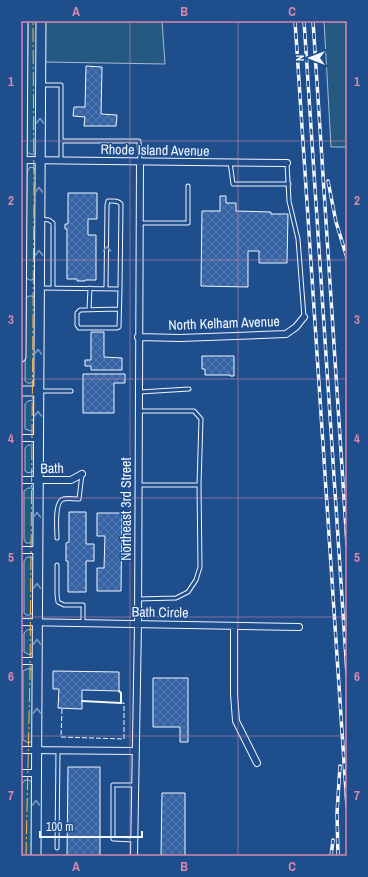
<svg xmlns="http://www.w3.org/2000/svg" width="368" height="877" viewBox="0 0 368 877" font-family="'Archivo Narrow',sans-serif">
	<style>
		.grass { fill: #245a82; stroke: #a8bbd7 }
		.building { fill: url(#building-cross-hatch); stroke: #f2f6ff }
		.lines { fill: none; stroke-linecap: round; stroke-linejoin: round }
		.lane-casing { stroke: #f2f6ff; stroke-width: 5 }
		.street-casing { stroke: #f2f6ff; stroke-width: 8 }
		.secondary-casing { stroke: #f2f6ff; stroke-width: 11 }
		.lane { stroke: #1f4e8c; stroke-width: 3 }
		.street { stroke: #1f4e8c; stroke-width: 6 }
		.secondary { stroke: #1f4e8c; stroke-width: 9 }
		.rail-casing { stroke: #f2f6ff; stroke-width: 3.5 }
		.rail { stroke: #1f4e8c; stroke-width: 2; stroke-dasharray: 6; stroke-linecap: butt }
		.fence { stroke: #f2f6ff; stroke-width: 1; stroke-dasharray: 5 2; stroke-linecap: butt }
		.wall { stroke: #f2f6ff; stroke-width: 2 }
		.power { stroke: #ffb74d; stroke-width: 1; stroke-dasharray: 14 3 2 3; stroke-linecap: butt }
		.oneway { stroke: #7e9ac0 }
		.grid { fill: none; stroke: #da87ad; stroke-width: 1; stroke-opacity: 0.55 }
		.labels { text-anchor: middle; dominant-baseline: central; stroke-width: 3; stroke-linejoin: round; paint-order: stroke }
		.street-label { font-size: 14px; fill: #f2f6ff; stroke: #1f4e8c }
		.neatline { fill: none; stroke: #da87ad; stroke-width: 1.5 }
		.grid-label { font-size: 13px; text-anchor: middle; font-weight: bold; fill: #da87ad }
	</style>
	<defs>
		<pattern id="building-cross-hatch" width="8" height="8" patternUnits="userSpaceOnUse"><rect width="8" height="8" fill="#3563a3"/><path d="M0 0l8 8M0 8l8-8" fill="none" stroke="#537ab1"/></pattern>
	</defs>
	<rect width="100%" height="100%" fill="#1f4e8c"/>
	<path class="grass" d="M28 21H37L36 151 34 154H30L27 152Z
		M45 21H162L165 64 45 62Z
		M324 21H347V147H331Z
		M30 167 34 168 36 171 35 277 32 280H29L26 277 27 172Z
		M29 296H33L35 299V380L31 383H28L25 381 26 298Z
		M33 400 35 403V428L31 431 25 429V404L28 401Z
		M28 445H33L34 448V471L28 473 25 471V448Z
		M28 488H32L34 491V540L30 543H26L24 539V491Z
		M27 557H31L34 560V612L30 615H26L24 613V561Z
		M31 629 33 632V652L30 655 24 652V633L27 630Z
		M27 669H32L33 672V740L29 743 23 740V671Z
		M25 780H29L32 783V856H22V784Z"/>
	<path class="building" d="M86 66 102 67 101 114 117 115 116 126H84L85 117 73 116 74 107H85Z
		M68 193H97V219H88V235H96V280H85V281H77V279H67V229H65V224H68Z
		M220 196H226V203H236V211L271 212V214H288L287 263H259V251H248V287L201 286 202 211H220Z
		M91 332H104V357L122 358V370H91V366H85V360H91Z
		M202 356H234V376H230V375H205V369H202Z
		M83 374H125V383H114V413H83Z
		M69 512H86V544H94V561H86V592H68V561H66V543L69 542Z
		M97 513H122L121 591H97V568H104L105 536H97Z
		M53 671 119 672V691L82 690V709L58 708 59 689H53Z
		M153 678H188V742H180V727H153Z
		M68 767H100V856H67Z
		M162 793H185V856H161Z"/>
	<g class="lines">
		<g class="lane-casing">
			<path id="lane" d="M43 85H61V161
				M61 141H139L140 161
				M230 162 233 184H289
				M287 163 289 201 298 239 304 317
				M40 219 49 220 53 223V288
				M139 223H188V186
				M40 288 120 289 121 204C118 200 113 201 108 201L107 205 106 288
				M119 309 80 310 77 313V325L79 328H117L119 327 120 289
				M89 310 90 288
				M39 391H71
				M140 392 189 389
				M138 485H199L201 419 194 411H140
				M57 538C57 530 54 502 63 499 67 498 74 499 79 499L82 474
				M57 565V595L58 602 64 605H83V623
				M138 599 176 598 188 592 196 580 200 567 199 485
				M134 840 113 839V785H135
				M57 848 58 750"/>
		</g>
		<g class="street-casing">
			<path id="street" d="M22 160 287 163
				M138 337 180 338 286 334 296 327 304 317
				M21 438H38
				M21 480H71L82 474
				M21 550H37
				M21 622 299 627
				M234 626V694L236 721 257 763
				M21 661H37
				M21 750 136 751
				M21 773H36
				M134 856 138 624 140 161"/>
		</g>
		<g class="secondary-casing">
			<path id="secondary" d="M21 357 23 21
				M21 391H38
				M36 856 41 21"/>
		</g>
		<use href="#lane" class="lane"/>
		<use href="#street" class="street"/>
		<use href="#secondary" class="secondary"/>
		<g class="rail-casing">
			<path id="rail" d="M295 21 347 807
				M304 21 347 674
				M313 21 347 545
				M328 181 336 222 347 258
				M331 856 333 840
				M338 856 337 813 340 766"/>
		</g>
		<use href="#rail" class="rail"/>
		<path class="fence" d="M62 709 61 737 124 739V703H121"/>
		<path class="wall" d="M82 701 121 703V693L119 691"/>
		<path class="power" d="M26 856 30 673 34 196 33 21"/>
	</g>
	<defs><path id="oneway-chevron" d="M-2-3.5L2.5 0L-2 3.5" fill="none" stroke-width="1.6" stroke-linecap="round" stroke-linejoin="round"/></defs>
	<g class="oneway">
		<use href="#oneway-chevron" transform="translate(40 121) rotate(-90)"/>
		<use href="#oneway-chevron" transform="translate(39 190) rotate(-90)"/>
		<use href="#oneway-chevron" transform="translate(107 249) rotate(-89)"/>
		<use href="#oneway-chevron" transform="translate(39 253) rotate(-90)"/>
		<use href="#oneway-chevron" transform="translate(38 352) rotate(-90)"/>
		<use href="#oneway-chevron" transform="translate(38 414) rotate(-90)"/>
		<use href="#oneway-chevron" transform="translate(37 515) rotate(-89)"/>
		<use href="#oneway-chevron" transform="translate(37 586) rotate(-90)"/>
		<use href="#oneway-chevron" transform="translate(37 642) rotate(-91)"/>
		<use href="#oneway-chevron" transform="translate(37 711) rotate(-90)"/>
		<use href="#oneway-chevron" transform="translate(36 803) rotate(-90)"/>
	</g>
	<path class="grid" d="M130 21V856M238 21V856M21 141H347M21 260H347M21 379H347M21 498H347M21 617H347M21 736H347"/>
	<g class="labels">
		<g class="street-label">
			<text transform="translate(155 150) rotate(1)">Rhode Island Avenue</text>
			<text transform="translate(224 323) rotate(-2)">North Kelham Avenue</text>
			<text transform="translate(52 468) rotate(-1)">Bath</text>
			<text transform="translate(126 509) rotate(-90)">Northeast 3rd Street</text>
			<text transform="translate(160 612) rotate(1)">Bath Circle</text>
		</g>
	</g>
	<rect width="368" height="877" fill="none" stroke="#1f4e8c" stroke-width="44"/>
	<g transform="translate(310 58) rotate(270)" stroke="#1f4e8c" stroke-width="3" paint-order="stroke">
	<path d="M0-3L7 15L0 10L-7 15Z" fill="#f2f6ff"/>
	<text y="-6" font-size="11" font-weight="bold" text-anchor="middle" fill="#f2f6ff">N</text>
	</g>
	<path d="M40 831v6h102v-6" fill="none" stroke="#f2f6ff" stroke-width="2"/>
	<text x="46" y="831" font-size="12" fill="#f2f6ff" stroke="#1f4e8c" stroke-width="3" paint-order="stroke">100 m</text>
	<rect x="22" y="22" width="324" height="833" class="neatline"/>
	<g class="grid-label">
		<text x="76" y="16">A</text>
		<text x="184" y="16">B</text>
		<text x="292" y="16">C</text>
		<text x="11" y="86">1</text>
		<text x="357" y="86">1</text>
		<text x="11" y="205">2</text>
		<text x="357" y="205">2</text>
		<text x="11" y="324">3</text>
		<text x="357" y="324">3</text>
		<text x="11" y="443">4</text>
		<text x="357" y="443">4</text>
		<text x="11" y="562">5</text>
		<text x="357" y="562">5</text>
		<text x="11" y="681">6</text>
		<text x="357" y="681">6</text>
		<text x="11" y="800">7</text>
		<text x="357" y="800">7</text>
		<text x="76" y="871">A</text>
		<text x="184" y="871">B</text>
		<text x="292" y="871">C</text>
	</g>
</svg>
